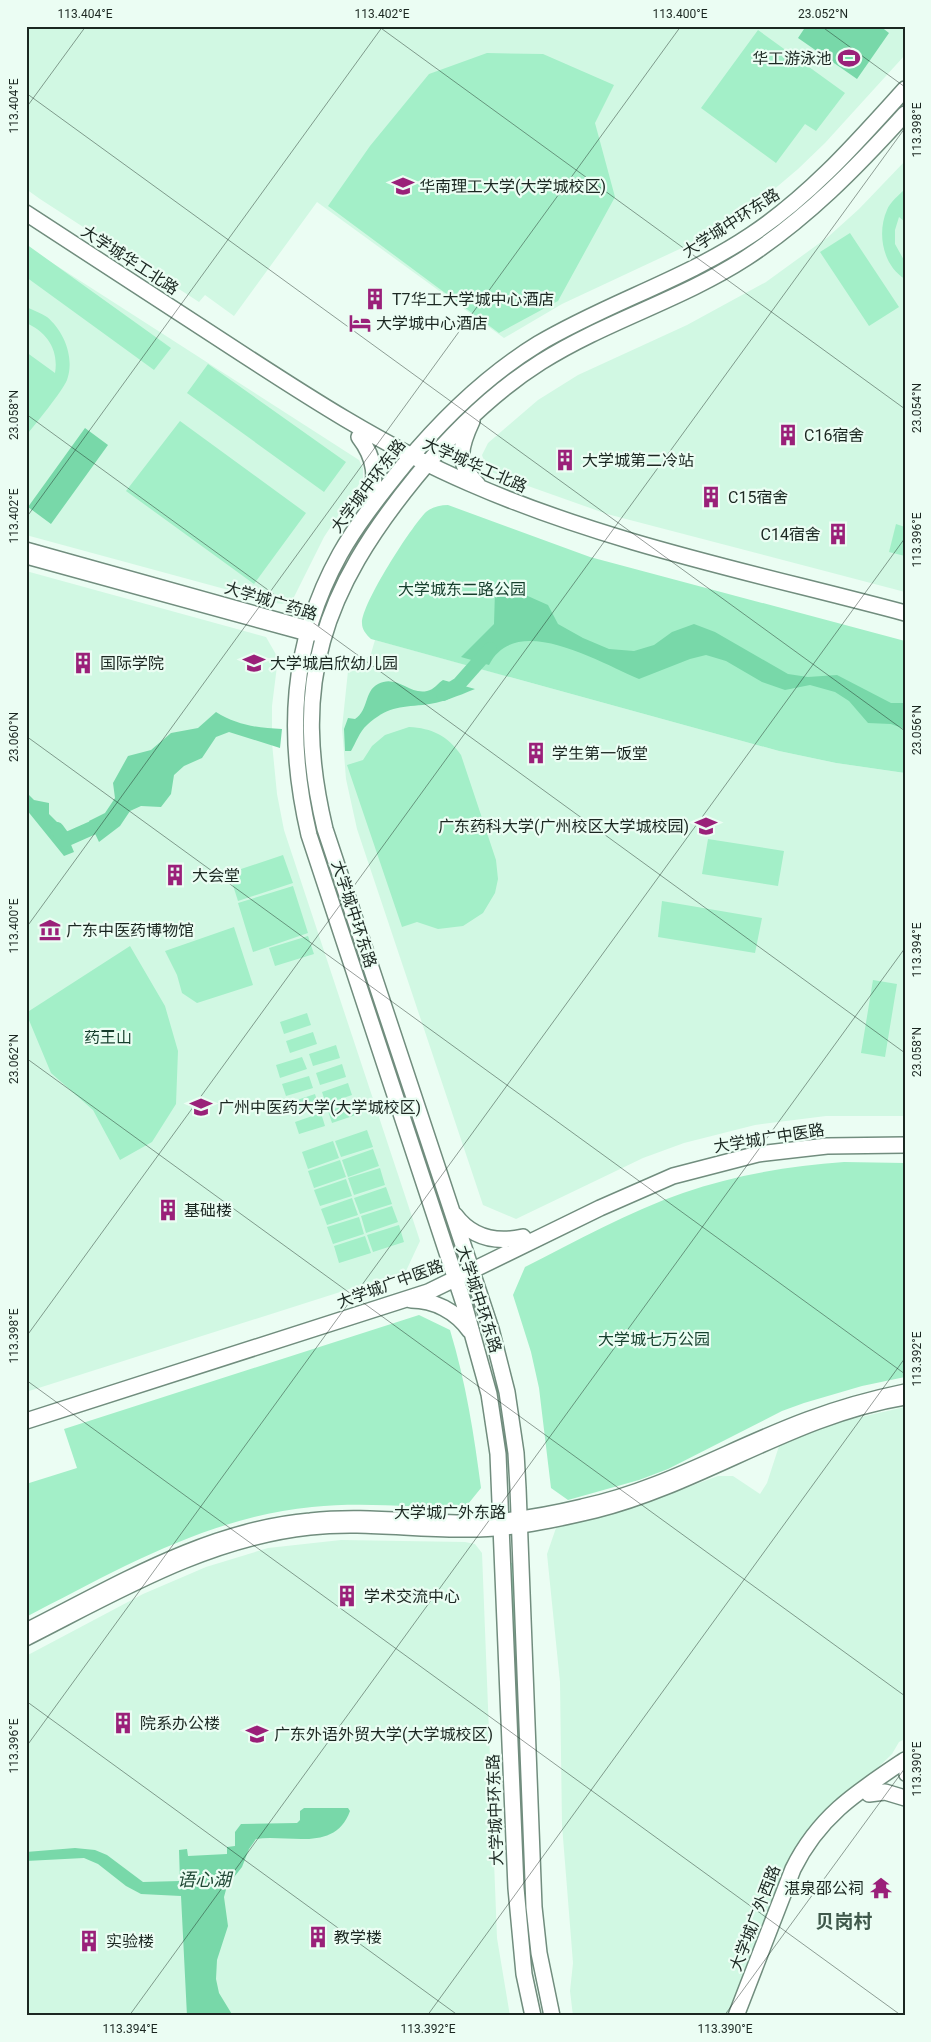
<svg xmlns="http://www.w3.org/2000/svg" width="931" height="2042" viewBox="0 0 931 2042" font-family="Roboto,'Noto Sans SC',sans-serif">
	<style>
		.built { fill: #d1f8e3 }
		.green { fill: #a3efc8 }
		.water { fill: #78d8a9 }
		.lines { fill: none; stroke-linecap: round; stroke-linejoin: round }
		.river { stroke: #78d8a9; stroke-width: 14 }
		.minor-casing { stroke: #718d7e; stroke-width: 14 }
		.major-casing { stroke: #718d7e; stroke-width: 18 }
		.minor { stroke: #fff; stroke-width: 11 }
		.major { stroke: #fff; stroke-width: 15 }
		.ticks { fill: none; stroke: #1b2721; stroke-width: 1; stroke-opacity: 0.45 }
		.labels { text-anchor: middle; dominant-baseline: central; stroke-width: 4.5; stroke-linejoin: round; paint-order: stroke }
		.poi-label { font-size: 16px; fill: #1b2721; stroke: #ebfdf3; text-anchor: start }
		.street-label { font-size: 16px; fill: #1b2721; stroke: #ebfdf3 }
		.park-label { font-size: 16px; fill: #163f2d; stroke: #ebfdf3 }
		.water-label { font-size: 18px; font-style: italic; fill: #1f4835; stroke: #ebfdf3 }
		.quarter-label { font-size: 19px; font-weight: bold; fill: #3f594b; stroke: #ebfdf3 }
		.neatline { fill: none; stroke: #1b2721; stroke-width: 2 }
		.ticks-label { font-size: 12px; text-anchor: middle; fill: #1b2721 }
	</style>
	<rect width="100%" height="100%" fill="#ebfdf3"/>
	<path class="built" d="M26 26H905V55L825 143 798 169 758 203 701 239 562 304 504 338 317 202 234 316 205 295 199 302 40 199 26 189Z
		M905 161V592L607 514 514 481 494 473 486 467 482 455 488 443 538 400 578 375 687 325 766 282 828 237 859 209Z
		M26 246 359 460 363 468V478L324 537 292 601 282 604 276 603 26 535Z
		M26 571 266 637 278 658 272 706V743L277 794 284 830 420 1241 406 1271 26 1392Z
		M375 640 779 751 836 763 905 773V1116H826L755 1125 684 1143 643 1158 516 1219 483 1205 357 829 346 779 342 728 348 671 356 659 370 657Z
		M905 1407V1739L899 1742 892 1754 812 1832 731 2016H573L570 1991 573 1963 562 1825 560 1682 547 1554 556 1528 637 1506 718 1476H733L760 1494 767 1483 780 1443 839 1422Z
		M341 1540 465 1542 475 1544 482 1553 497 1938 510 2016H26V1656L143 1594 206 1567 268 1548Z"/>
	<path class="green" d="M758 30 845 93 816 131 805 124 776 163 701 108Z
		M487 53 543 54 614 85 595 123 615 197 558 301 499 333 328 206 370 146 429 74Z
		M905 189V222L899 217 895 230V244L905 262V279C882 265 877 232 887 210 890 202 899 195 905 189Z
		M850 233 899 307 869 326 820 252Z
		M26 244 171 348 154 370 26 277Z
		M26 307C33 310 41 313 47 317 64 331 75 358 67 380 62 392 36 423 26 436V352L55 373C59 350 47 332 26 323Z
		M208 364 346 462 324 492 187 393Z
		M180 421 306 513 254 584 126 491Z
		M448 505 590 557 905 641V773L836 763 779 751 371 639C366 634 362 630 362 623 362 603 411 527 426 512 432 507 440 505 448 505Z
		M896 524 905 527V556L889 552Z
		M409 727C432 728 448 736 461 755L496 860 498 879 495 893 483 913 463 926 438 929 417 922 402 927 347 765 363 760 372 746 385 735Z
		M708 839 784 851 778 886 702 874Z
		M283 855 293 883 238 901 229 873Z
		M293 886 308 933 253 952 238 903Z
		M662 901 762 918 755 953 658 937Z
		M234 927 253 985 197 1003 182 993 177 975 165 951Z
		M308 936 314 954 275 966 269 948Z
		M130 946 165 1006 178 1051 176 1104 152 1142 120 1160 93 1110 51 1073 26 1013Z
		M873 980 897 984 885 1057 861 1053Z
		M307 1013 311 1025 284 1034 280 1022Z
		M313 1032 317 1044 290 1053 286 1041Z
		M336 1045 340 1058 313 1066 309 1054Z
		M302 1057 307 1069 280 1078 276 1065Z
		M342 1064 346 1077 320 1085 316 1073Z
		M309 1076 313 1088 286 1096 282 1084Z
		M348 1083 352 1095 326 1104 322 1092Z
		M315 1094 319 1107 292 1115 288 1103Z
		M355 1102 359 1114 332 1123 328 1111Z
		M321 1113 325 1126 299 1134 295 1122Z
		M367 1130 373 1147 341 1157 335 1141Z
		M333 1141 339 1158 308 1169 302 1152Z
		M373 1149 379 1166 348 1177 342 1160Z
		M340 1160 346 1177 314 1188 308 1171Z
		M844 1162 905 1163V1377L862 1386 804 1403 782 1411 668 1469 639 1480 568 1500 551 1488 539 1388 531 1352 513 1295 525 1267C576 1241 628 1212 683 1193 735 1175 789 1166 844 1162Z
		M380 1168 385 1185 354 1195 348 1178Z
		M346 1179 352 1196 320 1206 314 1190Z
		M386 1187 392 1204 360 1214 354 1198Z
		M352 1198 358 1215 327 1225 321 1209Z
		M392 1206 398 1222 366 1233 361 1216Z
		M359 1217 364 1234 333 1244 327 1227Z
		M399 1225 404 1242 373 1252 367 1235Z
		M365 1236 371 1253 339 1263 334 1246Z
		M419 1315 450 1330C466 1383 474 1434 481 1488L464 1509C413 1507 362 1502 312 1507 208 1517 117 1570 26 1617V1484L77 1468 64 1429Z
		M508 1563H514L533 1950 531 1952 525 1917Z"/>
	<path class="water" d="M806 26H880L889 33 857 79 798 38Z
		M85 428 108 445 51 524 28 507Z
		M512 589 548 605 558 624 583 638 609 649 634 651 654 645 672 632 694 624 715 632 788 674 808 677 837 675 891 703H905V729L891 724 868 723 849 701 835 692 810 685 785 690 762 682 726 661 706 655 690 659 639 679C600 663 516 611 489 665L461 657 494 624 495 591Z
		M443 680 475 689C458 696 441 703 423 705 399 707 387 707 367 725 359 732 356 743 351 751H345L344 729 348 718 355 719C369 710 364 691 378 684 397 674 409 695 427 691 434 690 438 683 443 680Z
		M216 712C237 725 257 728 282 729L280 748 229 732 216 737 202 758 184 766 174 775 171 794 161 807 141 806 130 811 120 826 99 842 89 821 105 813 115 798 113 783 128 756 151 750 171 733 198 728Z
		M26 792 34 800 49 803V814L65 830 74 852 64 856 26 809Z
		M304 1808H348L350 1811C335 1853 288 1834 256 1839L249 1849 242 1867 227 1886 224 1897 228 1926 217 1960 216 1979 219 1993 233 2016H187L181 1896 141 1894 126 1886 98 1864 84 1858 26 1861V1852L75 1848 95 1850 107 1855 143 1882 180 1881 179 1850 187 1849 188 1856 227 1854V1847L235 1846V1832L241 1824 297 1823 300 1820V1811Z"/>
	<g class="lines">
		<path class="river" d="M443 694 459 684 490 649
			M57 829 65 840 108 821"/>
		<g class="minor-casing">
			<path id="minor" d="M26 548 309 627 324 635
				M26 558 307 635H315
				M26 1629C117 1583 207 1528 310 1519 363 1513 415 1521 467 1521 506 1521 544 1514 582 1505 662 1488 731 1446 807 1418 839 1406 871 1397 905 1390
				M26 1640C117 1594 207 1540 310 1529 362 1523 415 1532 467 1531 511 1531 554 1522 596 1512 703 1485 795 1417 905 1399
				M905 1761V1775"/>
		</g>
		<g class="major-casing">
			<path id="major" d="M26 213C93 257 160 300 227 344 305 395 383 446 469 483 608 544 759 574 905 613
				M472 421C459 449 456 462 478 485
				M359 437C376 459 377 478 369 505
				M455 1215C472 1238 496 1243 523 1237
				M411 1300C434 1300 456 1311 470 1331
				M26 1421 428 1292 600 1208 673 1176 758 1154 827 1146 905 1145
				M869 1794 885 1792 905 1798
				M533 2016 524 1974 516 1888 498 1454 489 1394 464 1304 309 835C286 736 290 644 340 554 358 522 381 494 404 465 443 418 486 376 538 344 607 303 684 280 751 235 811 195 857 142 905 89
				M552 2016 539 1953 534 1907 518 1488 516 1453 507 1392 491 1329 325 829C290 683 323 591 416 477 452 433 492 393 541 362 606 321 681 300 746 258 807 218 856 168 905 114
				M736 2016 793 1869C819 1816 857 1792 905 1760"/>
		</g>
		<use href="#minor" class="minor"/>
		<use href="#major" class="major"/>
	</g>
	<path class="ticks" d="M378 26 905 409M821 26 905 87M26 93 905 731M26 108 86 26M26 414 905 1053M26 518 383 26M26 736 905 1374M26 928 681 26M26 1058 905 1696M26 1337 905 128M26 1380 902 2016M26 1701 459 2016M26 1747 905 538M129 2016 905 948M427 2016 905 1358M724 2016 905 1768"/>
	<defs>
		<g id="stadium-bare" transform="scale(1.725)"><path d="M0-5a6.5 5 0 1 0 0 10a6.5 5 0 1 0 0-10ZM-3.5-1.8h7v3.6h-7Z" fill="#9a2079" stroke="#ebfdf3" stroke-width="2.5" paint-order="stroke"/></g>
		<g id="university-bare" transform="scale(1.725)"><path d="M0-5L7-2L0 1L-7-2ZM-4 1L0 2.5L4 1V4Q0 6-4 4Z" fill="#9a2079" stroke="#ebfdf3" stroke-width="2.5" paint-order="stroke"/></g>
		<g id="building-bare" transform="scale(1.725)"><path d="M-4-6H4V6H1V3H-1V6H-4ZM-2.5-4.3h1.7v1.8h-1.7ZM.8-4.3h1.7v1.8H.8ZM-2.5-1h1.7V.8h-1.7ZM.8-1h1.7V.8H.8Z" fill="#9a2079" stroke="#ebfdf3" stroke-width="2.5" paint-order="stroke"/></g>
		<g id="hotel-bare" transform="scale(1.725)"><path d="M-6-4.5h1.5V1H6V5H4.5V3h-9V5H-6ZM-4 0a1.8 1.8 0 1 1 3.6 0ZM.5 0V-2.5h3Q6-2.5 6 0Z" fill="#9a2079" stroke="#ebfdf3" stroke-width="2.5" paint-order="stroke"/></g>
		<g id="school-bare" transform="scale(1.725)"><path d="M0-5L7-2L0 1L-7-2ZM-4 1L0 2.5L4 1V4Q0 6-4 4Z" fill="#9a2079" stroke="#ebfdf3" stroke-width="2.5" paint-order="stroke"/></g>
		<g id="museum-bare" transform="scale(1.725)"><path d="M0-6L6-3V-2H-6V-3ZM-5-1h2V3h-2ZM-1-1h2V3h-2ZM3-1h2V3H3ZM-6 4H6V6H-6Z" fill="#9a2079" stroke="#ebfdf3" stroke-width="2.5" paint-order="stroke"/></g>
		<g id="temple-bare" transform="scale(1.725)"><path d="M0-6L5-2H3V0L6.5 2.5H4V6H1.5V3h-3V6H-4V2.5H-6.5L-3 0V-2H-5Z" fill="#9a2079" stroke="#ebfdf3" stroke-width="2.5" paint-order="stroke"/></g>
	</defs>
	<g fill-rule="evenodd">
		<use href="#stadium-bare" x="849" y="58"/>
		<use href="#university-bare" x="403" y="186"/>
		<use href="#building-bare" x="375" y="299"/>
		<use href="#hotel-bare" x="360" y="323"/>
		<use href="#building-bare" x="788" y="435"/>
		<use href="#building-bare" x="565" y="460"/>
		<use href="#building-bare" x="711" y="497"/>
		<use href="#building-bare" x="838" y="534"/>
		<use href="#building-bare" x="83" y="663"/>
		<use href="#school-bare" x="254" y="663"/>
		<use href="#building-bare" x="536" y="753"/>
		<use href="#university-bare" x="706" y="826"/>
		<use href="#building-bare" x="175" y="875"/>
		<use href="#museum-bare" x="50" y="930"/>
		<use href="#university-bare" x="201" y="1107"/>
		<use href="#building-bare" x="168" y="1210"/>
		<use href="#building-bare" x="347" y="1596"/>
		<use href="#building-bare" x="123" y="1723"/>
		<use href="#university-bare" x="257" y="1734"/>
		<use href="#temple-bare" x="881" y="1888"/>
		<use href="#building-bare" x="318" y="1937"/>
		<use href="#building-bare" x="89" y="1941"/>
	</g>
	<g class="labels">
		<g class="poi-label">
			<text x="832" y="58" text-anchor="end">华工游泳池</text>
			<text x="419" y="186">华南理工大学(大学城校区)</text>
			<text x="392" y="299">T7华工大学城中心酒店</text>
			<text x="376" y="323">大学城中心酒店</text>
			<text x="804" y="435">C16宿舍</text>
			<text x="582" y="460">大学城第二冷站</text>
			<text x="728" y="497">C15宿舍</text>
			<text x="821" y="534" text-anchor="end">C14宿舍</text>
			<text x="100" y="663">国际学院</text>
			<text x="270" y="663">大学城启欣幼儿园</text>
			<text x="552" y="753">学生第一饭堂</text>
			<text x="689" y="826" text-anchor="end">广东药科大学(广州校区大学城校园)</text>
			<text x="192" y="875">大会堂</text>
			<text x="66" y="930">广东中医药博物馆</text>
			<text x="218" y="1107">广州中医药大学(大学城校区)</text>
			<text x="184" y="1210">基础楼</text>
			<text x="364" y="1596">学术交流中心</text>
			<text x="140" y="1723">院系办公楼</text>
			<text x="274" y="1734">广东外语外贸大学(大学城校区)</text>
			<text x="864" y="1888" text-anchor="end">湛泉邵公祠</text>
			<text x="334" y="1937">教学楼</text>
			<text x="106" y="1941">实验楼</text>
		</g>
		<g class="street-label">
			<text transform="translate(731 223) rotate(-33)">大学城中环东路</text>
			<text transform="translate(130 260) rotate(33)">大学城华工北路</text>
			<text transform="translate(475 465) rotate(24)">大学城华工北路</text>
			<text transform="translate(368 486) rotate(-53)">大学城中环东路</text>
			<text transform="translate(271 601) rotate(17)">大学城广药路</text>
			<text transform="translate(354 914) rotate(72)">大学城中环东路</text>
			<text transform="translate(769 1138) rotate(-9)">大学城广中医路</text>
			<text transform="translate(390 1284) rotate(-20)">大学城广中医路</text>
			<text transform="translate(479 1299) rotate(72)">大学城中环东路</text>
			<text x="450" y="1512">大学城广外东路</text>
			<text transform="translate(495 1810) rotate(-92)">大学城中环东路</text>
			<text transform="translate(755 1918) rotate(-69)">大学城广外西路</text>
		</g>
		<g class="park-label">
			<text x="462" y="589">大学城东二路公园</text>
			<text x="108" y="1037">药王山</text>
			<text x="654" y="1339">大学城七万公园</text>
		</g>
		<g class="water-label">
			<text x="204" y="1879">语心湖</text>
		</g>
		<g class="quarter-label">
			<text x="844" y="1921">贝岗村</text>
		</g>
	</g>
	<rect width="931" height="2042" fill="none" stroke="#ebfdf3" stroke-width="55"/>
	<rect x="28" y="28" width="876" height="1986" class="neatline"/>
	<g class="ticks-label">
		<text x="85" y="18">113.404°E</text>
		<text x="382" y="18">113.402°E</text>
		<text x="680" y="18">113.400°E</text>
		<text x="823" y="18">23.052°N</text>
		<text transform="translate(14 106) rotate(-90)" y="4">113.404°E</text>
		<text transform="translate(917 130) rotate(-90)" y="4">113.398°E</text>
		<text transform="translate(917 408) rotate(-90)" y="4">23.054°N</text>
		<text transform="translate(14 415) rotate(-90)" y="4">23.058°N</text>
		<text transform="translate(14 516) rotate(-90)" y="4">113.402°E</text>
		<text transform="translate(917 540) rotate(-90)" y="4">113.396°E</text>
		<text transform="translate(917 730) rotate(-90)" y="4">23.056°N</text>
		<text transform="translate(14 737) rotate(-90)" y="4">23.060°N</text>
		<text transform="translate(14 926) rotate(-90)" y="4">113.400°E</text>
		<text transform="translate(917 950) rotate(-90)" y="4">113.394°E</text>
		<text transform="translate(917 1052) rotate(-90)" y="4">23.058°N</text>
		<text transform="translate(14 1059) rotate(-90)" y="4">23.062°N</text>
		<text transform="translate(14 1336) rotate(-90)" y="4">113.398°E</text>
		<text transform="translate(917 1359) rotate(-90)" y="4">113.392°E</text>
		<text transform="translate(14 1746) rotate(-90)" y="4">113.396°E</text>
		<text transform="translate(917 1769) rotate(-90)" y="4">113.390°E</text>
		<text x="130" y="2033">113.394°E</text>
		<text x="428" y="2033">113.392°E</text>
		<text x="725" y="2033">113.390°E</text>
	</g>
</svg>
